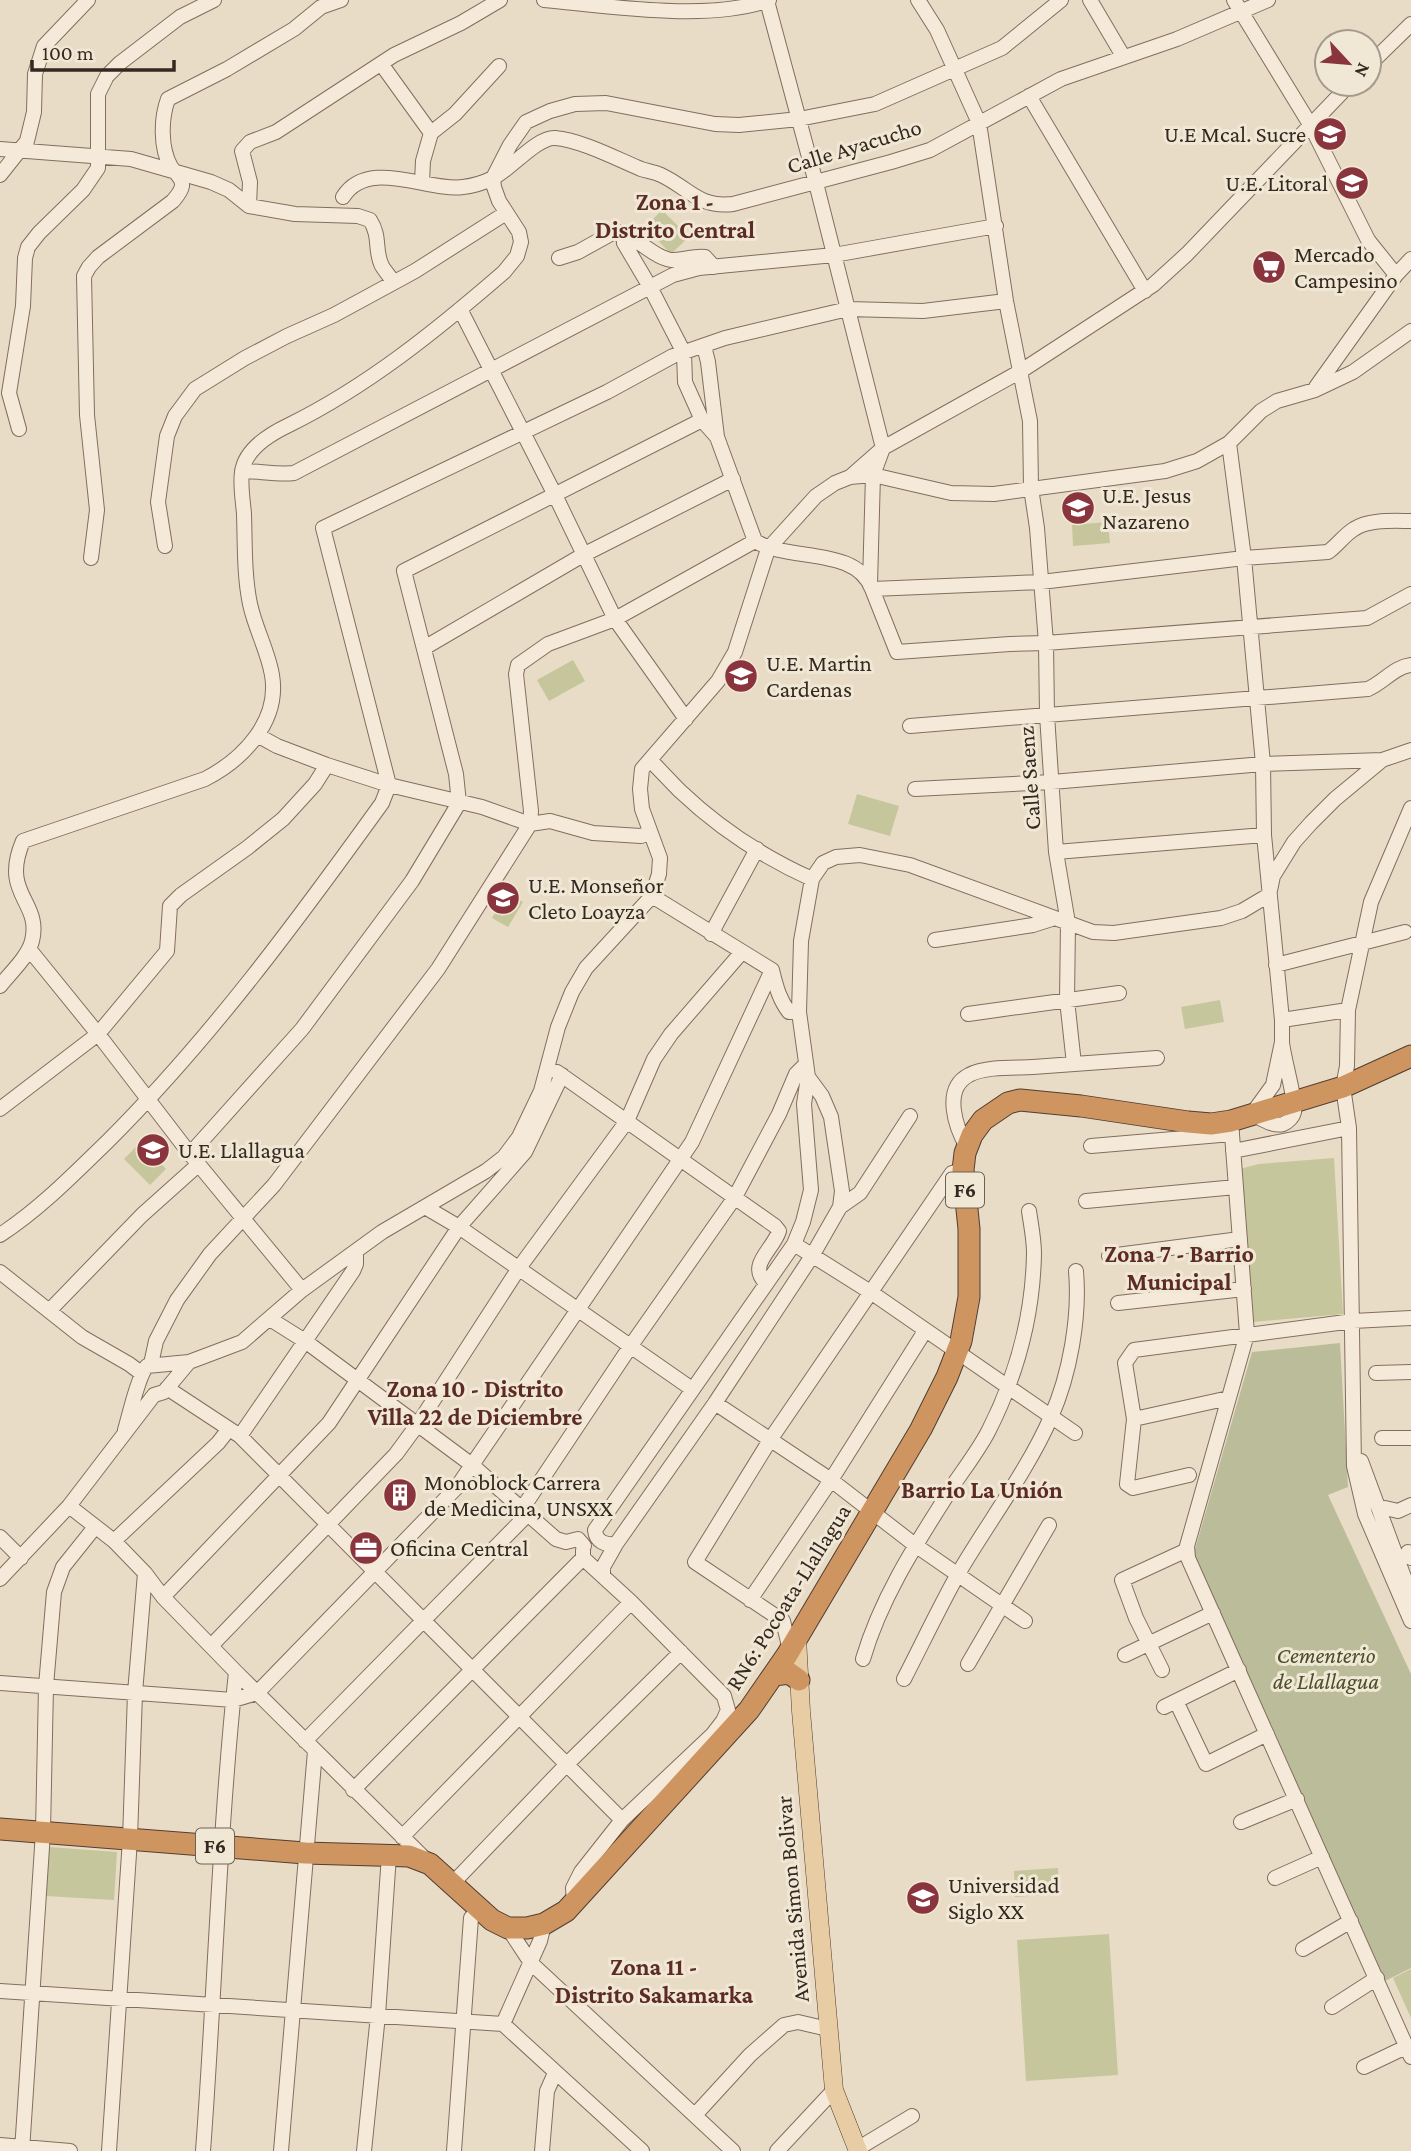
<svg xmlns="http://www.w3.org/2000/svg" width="1411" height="2151" viewBox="0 0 1411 2151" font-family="'Crimson Pro',serif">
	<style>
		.green { fill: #c5c69b }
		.cemetery { fill: #bbbc9a }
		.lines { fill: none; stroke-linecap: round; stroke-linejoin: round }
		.minor-casing { stroke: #826e5e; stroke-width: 16 }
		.major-casing { stroke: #513d32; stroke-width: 19 }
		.highway-casing { stroke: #513d32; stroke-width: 23 }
		.minor { stroke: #f5ead9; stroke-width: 14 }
		.major { stroke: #e8cca3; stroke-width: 18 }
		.highway { stroke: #ce9561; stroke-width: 21 }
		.labels { text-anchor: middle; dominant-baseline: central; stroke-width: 6; stroke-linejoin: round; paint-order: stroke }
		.shield { fill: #f1e7d5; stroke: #6d6156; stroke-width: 2 }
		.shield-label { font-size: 21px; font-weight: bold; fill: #342820 }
		.poi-label { font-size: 23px; fill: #342820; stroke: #f1e7d5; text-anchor: start }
		.street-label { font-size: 23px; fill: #342820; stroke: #f1e7d5 }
		.park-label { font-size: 23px; font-style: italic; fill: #484e29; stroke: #f1e7d5 }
		.neighbourhood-label { font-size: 24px; font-weight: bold; fill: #5c2b24; stroke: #f1e7d5 }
	</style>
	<rect width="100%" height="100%" fill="#e9dcc6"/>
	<path class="green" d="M662 210 689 237 671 254 645 227Z
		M1108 522 1110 543 1073 546 1072 525Z
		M573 660 585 681 549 701 537 680Z
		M857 794 899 806 890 836 848 824Z
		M507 893 523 902 508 927 492 918Z
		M1220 1000 1224 1022 1185 1029 1181 1007Z
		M140 1143 166 1169 150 1185 124 1159Z
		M1334 1158 1343 1314 1253 1322 1240 1169 1259 1164Z
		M49 1847 117 1852 114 1900 46 1896Z
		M1058 1868 1059 1894 1015 1897 1014 1871Z
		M1109 1934 1118 2075 1026 2081 1017 1940Z
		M1411 1969V2018L1393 1978Z"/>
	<path class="cemetery" d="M1340 1343 1348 1487 1328 1495 1411 1674V1968L1385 1981 1193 1556 1252 1352Z"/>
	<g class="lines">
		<g class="minor-casing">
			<path id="minor" d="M544 0C609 6 709 22 769 0
				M918 0 937 30 979 123 1006 301 1030 421 1031 488 1037 528 1046 643 1047 715 1056 852 1068 923 1067 1000 1074 1064
				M1090 0 1123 56
				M1234 0 1311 126 1368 240 1396 275
				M767 1 816 183 883 448 873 475 870 584
				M382 65 431 133
				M1369 65 1411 24
				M1029 96 1145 291
				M0 149 131 159 211 182 229 190 249 206 295 214 358 216 370 220C381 237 374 250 382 266 385 271 390 277 393 281
				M0 175 27 141 34 112 35 74 44 46 88 0
				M422 182 423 161 431 133 455 114 499 66
				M343 197C368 157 428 192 463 187 472 186 485 182 493 178 511 169 537 137 555 138 581 140 617 159 641 169 647 171 655 172 661 175 689 188 698 208 733 204L891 162 930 150 1061 79 1177 39 1268 0
				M249 206 250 182 242 151 250 142 276 132 394 55 461 23 500 0
				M559 258 578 252 616 231 626 240
				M714 267 705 257C692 255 678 263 667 259 652 255 643 242 628 238L624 243 650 287 684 353 685 382 702 420 717 437 755 541C789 562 856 546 872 589L1041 582 1244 558 1328 552C1338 545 1344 535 1354 529 1369 519 1394 521 1411 521
				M460 309 555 495 615 619 686 719
				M704 346 708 362 717 437
				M1316 387 1396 275 1411 259
				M19 429 9 393 23 306 25 258 28 247 39 233 83 190 98 168V94L107 76 120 63 180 17 214 0
				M1229 443 1244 558 1263 764 1264 835 1282 1020C1282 1027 1282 1035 1282 1042 1283 1056 1297 1104 1294 1112 1293 1117 1288 1122 1283 1124 1273 1127 1261 1118 1252 1114L1273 1085 1282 1042
				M242 471C258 471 279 475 294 473L673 275 699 268 834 255 996 226
				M850 477 883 448 1021 371 1153 285 1187 254 1350 84
				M165 546 158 502 167 436 175 416 195 389 245 358 287 336 334 315 415 271 506 213
				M91 558 97 510 87 415 84 276 89 267 98 257 173 201C176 197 181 192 182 186 183 178 175 173 171 167 160 148 161 118 168 99L227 69 294 29 321 7 341 0
				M872 589 897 652 1010 644 1046 643 1367 618 1411 594
				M424 648 583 555 733 479
				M910 726 1368 689C1384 682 1394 667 1411 665
				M257 735 277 746 327 765 389 785 482 807 530 824 550 821 593 833 641 836 650 833
				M650 760C660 770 670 781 680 791 718 827 765 858 812 879
				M915 789 1052 782 1263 764 1382 760
				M1411 808 1371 902 1348 1010 1347 1066 1343 1087 1349 1128 1354 1466 1365 1514 1411 1621
				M1056 852 1264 835
				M652 896 772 970C776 986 779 999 789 1012H799
				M711 934 757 849
				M935 940 1033 925 1055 918
				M29 949 98 1034 190 1154 302 1290
				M1276 965 1405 932
				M0 986C10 973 28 957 32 941 42 901 0 895 23 841L205 779C242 760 280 722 272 675 268 651 255 628 250 604 244 575 245 544 244 514 243 501 240 485 242 472 245 449 270 434 289 425 368 386 437 330 504 272L517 256 521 242 519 232 499 201 494 187 493 178 510 145 526 122 550 111 575 104 606 103 715 124 739 125 799 119 875 104 1002 48 1061 0
				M968 1014 1119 993
				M1282 1020 1348 1010
				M557 1072 775 1226 779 1231C773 1250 747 1265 766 1283
				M808 1077 822 1096 831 1117 842 1191 840 1207 812 1256 715 1403 616 1544C605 1545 596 1542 595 1530L794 1244 803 1222 811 1190 804 1104 808 1077 799 1012 801 941 812 879 823 863 836 857 860 855 910 865 1093 932 1114 933 1221 918 1242 911 1269 895 1273 876 1294 842 1311 823 1335 799 1382 760 1411 750
				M0 1109 98 1034 167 951 170 906 181 895 247 848 283 819 315 784 327 765
				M1231 1121 1247 1334 1187 1546 1188 1558 1411 2057
				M1091 1146 1232 1134
				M967 1147C956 1128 942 1089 969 1075 985 1066 1016 1068 1033 1067 1075 1064 1116 1061 1157 1058
				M1233 1151 1349 1128
				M190 1154 302 1029 412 881 459 803 456 774 404 571 702 420
				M1086 1201 1236 1187
				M425 1207 459 1227 692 1389
				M840 1207 860 1193 910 1116
				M0 1235C40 1209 74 1174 108 1141 211 1038 297 921 382 803L389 785 323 528 607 392 673 356 725 338 848 309 923 311 1006 301
				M794 1244 872 1293 1075 1433
				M1109 1256 1240 1239
				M0 1272 82 1337 129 1364 141 1373
				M1118 1303 1244 1289
				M49 1311 142 1215 199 1164
				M270 1319 305 1341 472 1465 556 1539 566 1542 578 1539 584 1546
				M151 1364 156 1341 177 1300 210 1254 274 1185 438 969 530 824 531 811 516 674 518 665 548 644 615 619 755 541
				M1376 1373 1411 1372
				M167 1388 240 1436 622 1820
				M715 1403 831 1480 915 1545 1025 1621
				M1134 1419 1229 1398
				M125 1430C129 1416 139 1374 147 1366L189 1362 242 1342 302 1290 382 1232 486 1171 504 1157 519 1137 541 1091 558 1027 572 992 586 968 652 896 659 874 660 858 642 809 640 789 642 769 718 681 735 652 768 549 816 496 835 483 850 477 873 475 951 493 994 494 1165 471 1197 461 1229 443 1261 411 1277 401 1315 390 1353 372 1411 331
				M240 1436 353 1271 356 1264V1251
				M1382 1438H1411
				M1361 1461 1411 1596
				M1189 1475 1133 1488 1127 1484 1134 1419 1125 1363 1134 1350 1353 1321 1411 1318
				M69 1506 114 1541 145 1573 163 1597 236 1672 425 1859
				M1385 1508 1398 1511 1411 1505
				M522 1509 632 1344 735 1197 779 1114 796 1074 806 1064
				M0 1537 21 1558
				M114 1541 218 1443 229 1429
				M1408 1552 1411 1558
				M603 1576V1567L616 1544
				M0 1579 69 1506 154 1395 164 1392 189 1362
				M163 1597 329 1423 459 1227 525 1152 562 1075
				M750 1600 831 1480 925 1331
				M211 1646 396 1454 418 1424 519 1268 627 1121 654 1059 671 1034 742 952
				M790 1650 783 1621 695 1562 770 1440 952 1173 963 1170
				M1125 1655 1213 1613
				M863 1659C882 1594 920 1538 956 1481 967 1465 979 1449 988 1432 1016 1377 1033 1315 1034 1253 1034 1239 1031 1225 1029 1211
				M968 1664 1049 1525
				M1162 1670 1136 1618 1122 1580 1187 1550
				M904 1679C922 1644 939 1608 958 1574 987 1524 1028 1470 1051 1417 1070 1374 1080 1317 1076 1271
				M0 1683 233 1700 257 1693 457 1487 692 1142 772 970
				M1176 1701 1206 1764 1267 1734
				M1164 1707 1239 1670
				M305 1741 527 1515
				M353 1790 583 1558V1550
				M1241 1822 1297 1799
				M402 1837 631 1602
				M1275 1878 1322 1857
				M453 1883 566 1765 681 1652
				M574 1902 573 1888 581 1872 622 1820 713 1734 723 1721 728 1710 724 1696 631 1602 583 1558
				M508 1928 531 1963 733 2151
				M1303 1949 1351 1921
				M0 1991 503 2024 642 2151
				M1332 2007 1377 1978
				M503 2024 540 1941 544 1924
				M1364 2067 1406 2047
				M695 2115 750 2055 784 2025 798 2022 828 2029
				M0 2145 70 2151
				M857 2149 912 2116
				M22 2151 43 1832 46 1686 54 1592 63 1567 95 1527
				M109 2151 130 1839 135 1693 145 1573
				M203 2151C215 1991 219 1831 236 1672
				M281 2151 315 1751
				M364 2151 378 2015 389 1855
				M454 2151 471 1918 478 1909
				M542 2151 547 2091 555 2073
				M777 2151 834 2090"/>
		</g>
		<g class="major-casing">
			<path id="major" d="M797 1638 801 1711 834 2090 858 2151"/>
		</g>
		<g class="highway-casing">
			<path id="highway" d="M774 1675 789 1673 799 1680
				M0 1829 305 1853 409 1856 430 1864 492 1920 508 1928H527L544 1924 566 1911 749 1710 787 1655 921 1429 947 1377 961 1341 969 1297V1229L963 1170 965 1153 972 1135 983 1120 1008 1103 1020 1100 1081 1106 1188 1122 1211 1124 1231 1121 1343 1087 1411 1056"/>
		</g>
		<use href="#minor" class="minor"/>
		<use href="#major" class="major"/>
		<use href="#highway" class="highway"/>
	</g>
	<defs>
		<g id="school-disc" transform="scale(1.75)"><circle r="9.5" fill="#8a353d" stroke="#f1e7d5"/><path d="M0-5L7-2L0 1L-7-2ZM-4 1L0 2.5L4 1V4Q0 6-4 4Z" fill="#fff"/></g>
		<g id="supermarket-disc" transform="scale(1.75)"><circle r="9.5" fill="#8a353d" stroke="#f1e7d5"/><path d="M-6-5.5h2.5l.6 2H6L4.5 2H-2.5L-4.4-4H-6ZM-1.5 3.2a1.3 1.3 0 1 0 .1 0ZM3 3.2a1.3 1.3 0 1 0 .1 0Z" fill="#fff"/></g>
		<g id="building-disc" transform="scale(1.75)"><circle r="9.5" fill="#8a353d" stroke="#f1e7d5"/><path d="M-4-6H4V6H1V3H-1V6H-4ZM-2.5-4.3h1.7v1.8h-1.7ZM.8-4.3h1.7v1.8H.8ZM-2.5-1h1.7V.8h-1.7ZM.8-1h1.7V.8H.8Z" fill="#fff"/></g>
		<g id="office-disc" transform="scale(1.75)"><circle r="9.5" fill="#8a353d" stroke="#f1e7d5"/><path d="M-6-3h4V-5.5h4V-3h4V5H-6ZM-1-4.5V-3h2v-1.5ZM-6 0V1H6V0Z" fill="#fff"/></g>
		<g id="university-disc" transform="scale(1.75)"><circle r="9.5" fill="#8a353d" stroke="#f1e7d5"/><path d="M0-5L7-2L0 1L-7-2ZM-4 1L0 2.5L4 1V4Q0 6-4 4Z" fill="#fff"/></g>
	</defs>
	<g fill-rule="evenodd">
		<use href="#school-disc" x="1330" y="134"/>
		<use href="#school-disc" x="1352" y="183"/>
		<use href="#supermarket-disc" x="1269" y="267"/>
		<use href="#school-disc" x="1078" y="508"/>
		<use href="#school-disc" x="741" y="676"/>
		<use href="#school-disc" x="503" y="898"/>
		<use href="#school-disc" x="153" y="1150"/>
		<use href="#building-disc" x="400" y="1495"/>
		<use href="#office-disc" x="366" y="1548"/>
		<use href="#university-disc" x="923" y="1898"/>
	</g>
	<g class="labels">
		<g class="shield">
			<rect x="946" y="1172.5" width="38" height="35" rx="5"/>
			<rect x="196" y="1828.5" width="38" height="35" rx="5"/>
		</g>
		<g class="shield-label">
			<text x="965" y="1190">F6</text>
			<text x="215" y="1846">F6</text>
		</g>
		<g class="poi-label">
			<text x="1306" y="134" text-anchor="end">U.E Mcal. Sucre</text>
			<text x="1328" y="183" text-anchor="end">U.E. Litoral</text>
			<text x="1294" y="254">Mercado<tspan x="1294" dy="26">Campesino</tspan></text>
			<text x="1102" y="495">U.E. Jesus<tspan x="1102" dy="26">Nazareno</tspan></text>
			<text x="766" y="663">U.E. Martin<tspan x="766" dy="26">Cardenas</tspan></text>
			<text x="528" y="885">U.E. Monseñor<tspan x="528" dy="26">Cleto Loayza</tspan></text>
			<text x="178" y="1150">U.E. Llallagua</text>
			<text x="424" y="1482">Monoblock Carrera<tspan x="424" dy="26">de Medicina, UNSXX</tspan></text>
			<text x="390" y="1548">Oficina Central</text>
			<text x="948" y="1885">Universidad<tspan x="948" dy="26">Siglo XX</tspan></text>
		</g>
		<g class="street-label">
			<text transform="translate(854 146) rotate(-17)">Calle Ayacucho</text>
			<text transform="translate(1029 778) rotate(-94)">Calle Saenz</text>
			<text transform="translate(788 1597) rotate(-58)">RN6: Pocoata-Llallagua</text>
			<text transform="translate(792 1899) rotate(-95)">Avenida Simon Bolivar</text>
		</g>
		<g class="park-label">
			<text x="1326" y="1655">Cementerio<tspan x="1326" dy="26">de Llallagua</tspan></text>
		</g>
		<g class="neighbourhood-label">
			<text x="675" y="201">Zona 1 -<tspan x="675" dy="28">Distrito Central</tspan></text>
			<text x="1179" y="1253">Zona 7 - Barrio<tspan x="1179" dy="28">Municipal</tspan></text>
			<text x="475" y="1388">Zona 10 - Distrito<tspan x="475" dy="28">Villa 22 de Diciembre</tspan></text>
			<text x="982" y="1489">Barrio La Unión</text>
			<text x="654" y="1966">Zona 11 -<tspan x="654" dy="28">Distrito Sakamarka</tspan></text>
		</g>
	</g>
	<g transform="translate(1348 63) rotate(116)"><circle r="33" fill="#f1e7d5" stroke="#a59b8d" stroke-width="2"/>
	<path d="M0-5L12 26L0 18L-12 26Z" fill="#8a353d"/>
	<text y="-10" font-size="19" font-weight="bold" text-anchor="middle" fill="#342820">N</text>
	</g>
	<path d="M32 60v10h142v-10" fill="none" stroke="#342820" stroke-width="3.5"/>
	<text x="42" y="60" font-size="21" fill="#342820" stroke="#f1e7d5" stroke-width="5" paint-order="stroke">100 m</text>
</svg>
